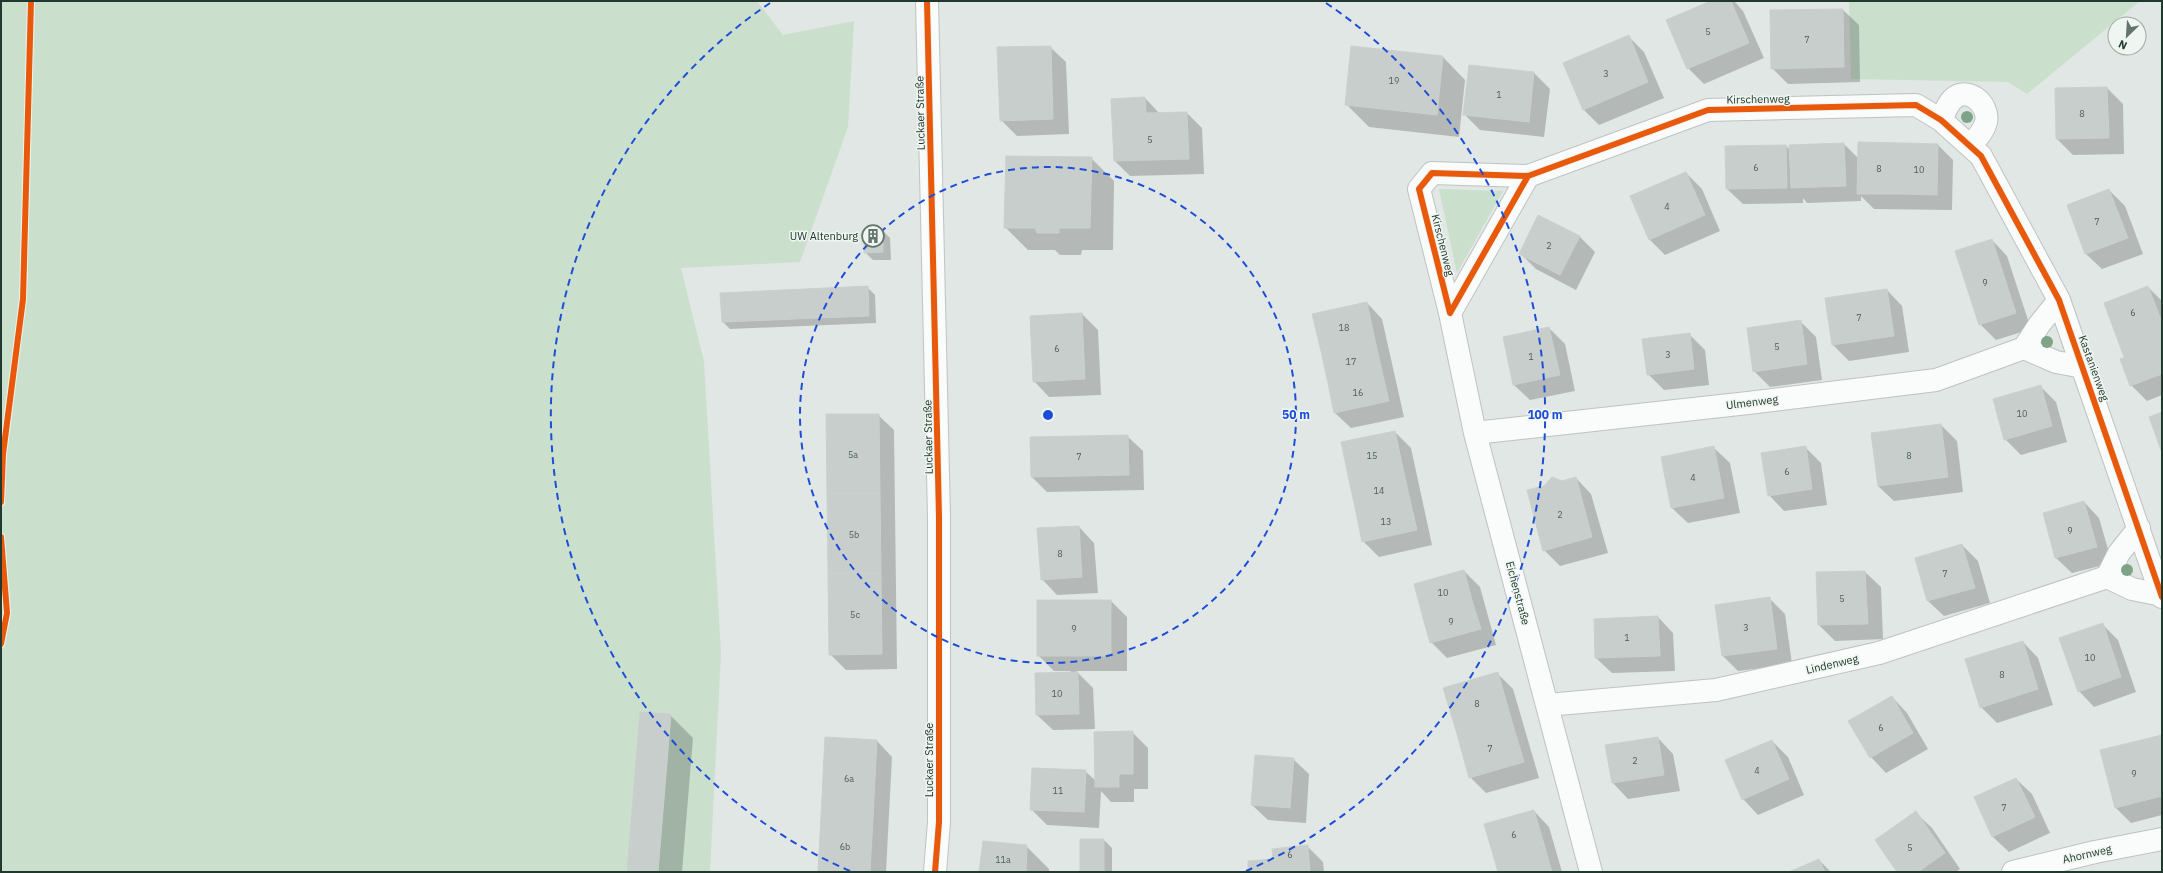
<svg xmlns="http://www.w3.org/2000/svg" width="2163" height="873" viewBox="0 0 2163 873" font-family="'IBM Plex Sans',sans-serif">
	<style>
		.green { fill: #cae0cd }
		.shadow { fill: #0003 }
		.building { fill: #c8cecb; stroke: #cad0cc }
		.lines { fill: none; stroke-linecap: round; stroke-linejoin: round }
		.street-casing { stroke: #bec3c1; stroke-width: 24 }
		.secondary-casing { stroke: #bec4c1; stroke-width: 24 }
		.street { stroke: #fafbfb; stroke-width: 22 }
		.secondary { stroke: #fafbfb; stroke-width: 22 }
		.cycleway-casing { stroke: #eff6f1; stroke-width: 8 }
		.cycleway { stroke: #e8590c; stroke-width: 6 }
		.tree { fill: #7ea387 }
		.ring { fill: none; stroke: #1d4ed8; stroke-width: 2; stroke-dasharray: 7 5 }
		.labels { text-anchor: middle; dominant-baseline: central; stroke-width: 3; stroke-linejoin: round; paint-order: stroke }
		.number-label { font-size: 9px; fill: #4c5e56 }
		.street-label { font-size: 11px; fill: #21382e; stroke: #eff6f1 }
		.poi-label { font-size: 11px; fill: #21382e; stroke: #eff6f1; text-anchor: end }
		.centre { fill: #1d4ed8; stroke: #eff6f1; stroke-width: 2 }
		.ring-label { font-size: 12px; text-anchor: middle; font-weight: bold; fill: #1d4ed8; stroke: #eff6f1; stroke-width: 3; stroke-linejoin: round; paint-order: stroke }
	</style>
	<rect width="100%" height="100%" fill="#e1e7e4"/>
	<path class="green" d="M1 1H757L783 35 854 21 848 127 800 262 681 268 704 362 721 653 710 872H1Z
		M1849 1H2140L2027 94 2008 82 1851 79Z
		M1439 189 1503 191 1457 273Z"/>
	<path class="shadow" d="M1713 1H1734L1743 11 1764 58 1704 84 1688 68Z
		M1843 10 1859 25 1860 82 1788 84 1772 68Z
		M1628 36 1644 52 1664 98 1599 125 1584 110Z
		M1050 47 1066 62 1069 134 1017 136 1001 120Z
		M1443 57 1465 80 1459 137 1369 127 1346 104Z
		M1534 73 1550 89 1544 137 1480 130 1464 114Z
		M2107 88 2123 104 2124 154 2073 155 2057 139Z
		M1145 98 1160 114 1187 113 1202 128 1204 174 1130 176 1115 161Z
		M1844 144 1859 159 1938 145 1953 160 1952 210 1874 209 1861 196V201L1807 203 1803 198V203L1743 204 1727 189 1786 146 1790 150Z
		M1091 158 1114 181 1113 250H1082L1081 255H1060L1055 250H1028L1005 227Z
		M1686 173 1702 189 1720 231 1665 255 1649 239Z
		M2109 190 2125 206 2143 254 2102 269 2086 254 2068 205Z
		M882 230 890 238 891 260H873L865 252Z
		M1579 236 1595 252 1576 290 1536 269 1520 253Z
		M1992 240 2007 256 2031 329 1996 340 1980 324Z
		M867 287 875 295 876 323 730 329 723 322Z
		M2148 287 2162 301V395L2147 401 2131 385 2126 358 2105 303Z
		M1887 290 1902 306 1909 352 1849 361 1833 345Z
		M1367 303 1382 319 1404 417 1351 428 1335 413Z
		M1082 314 1098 330 1101 395 1049 397 1034 381Z
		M1800 321 1816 337 1822 380 1770 387 1754 371Z
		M1549 328 1565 344 1575 391 1530 400 1514 385Z
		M1689 334 1705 350 1709 385 1664 390 1648 374Z
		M2040 386 2056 402 2067 442 2021 455 2005 439Z
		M878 415 894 430 897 669 846 670 830 654Z
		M1941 425 1957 441 1963 492 1894 501 1878 486Z
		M1395 432 1411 448 1432 545 1379 557 1363 541Z
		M1127 436 1143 451 1144 490 1047 492 1032 477Z
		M1805 447 1821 463 1827 505 1784 511 1769 495Z
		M1714 448 1730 463 1740 513 1688 523 1672 508Z
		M1576 478 1591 494 1608 553 1560 566 1544 550 1562 482Z
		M2084 502 2099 518 2112 563 2072 573 2056 558Z
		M1079 527 1094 543 1098 593 1057 595 1042 579Z
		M1962 545 1978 561 1990 603 1944 616 1928 601Z
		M1464 571 1480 587 1496 645 1447 658 1431 642Z
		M1865 572 1881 587 1883 639 1835 641 1819 625 1817 573Z
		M1769 598 1785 614 1792 664 1738 671 1723 656Z
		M1111 601 1127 617V671H1076L1093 688 1095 729 1053 730 1037 715 1071 671H1054L1038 655Z
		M1658 617 1673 633 1675 671 1612 673 1596 658Z
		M2102 624 2118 640 2136 692 2094 707 2079 691Z
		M2023 642 2038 658 2053 705 1997 723 1981 707Z
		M1498 674 1513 689 1539 778 1486 793 1470 777Z
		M1892 697 1907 713 1928 749 1886 773 1871 757Z
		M670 715 693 738 682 872H628Z
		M1132 732 1148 748V789H1134V802H1111L1101 791 1099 828 1047 825 1031 809 1085 771 1096 781Z
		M2162 736V815L2131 823 2115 807Z
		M1658 738 1673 754 1680 791 1628 799 1613 783Z
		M877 741 892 757 886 872H819Z
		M1772 741 1788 757 1804 795 1758 815 1743 799Z
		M1293 759 1309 774 1306 823 1268 820 1252 805Z
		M2016 779 2032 794 2050 833 2009 852 1993 837 1975 797Z
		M1534 811 1549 827 1562 872H1499Z
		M1916 813 1932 828 1960 869 1956 872H1898Z
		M1104 840 1112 848V872H1081Z
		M1026 846 1049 869V872H980Z
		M1307 846 1323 862 1324 872H1249Z
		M1819 860 1831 872H1792Z"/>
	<path class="building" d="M1711 1H1731L1749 43 1687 69 1666 20Z
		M1843 9 1844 67 1771 69 1770 10Z
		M1629 35 1648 82 1583 110 1563 63Z
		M1051 46 1053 119 1000 121 997 47Z
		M1351 46 1443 56 1437 115 1345 105Z
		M1469 65 1534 72 1529 122 1463 115Z
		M2107 87 2109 138 2056 139 2055 88Z
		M1145 97 1146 113 1187 112 1189 159 1114 161 1111 99Z
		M1858 142 1902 143 1901 194H1857Z
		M1844 143 1846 186 1791 188 1789 145Z
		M1902 143 1938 144 1937 195 1901 194Z
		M1786 145 1787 188 1726 189 1725 146Z
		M1006 156 1092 157 1090 228H1059V233H1037L1035 228H1004Z
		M1686 172 1705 215 1649 240 1630 196Z
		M2109 189 2128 238 2085 254 2067 205Z
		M1538 215 1580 236 1560 275 1519 254Z
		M864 229H883V252L864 253Z
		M1992 239 2016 313 1979 325 1955 251Z
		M868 286 869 316 722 322 720 293Z
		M2148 286 2162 322V343L2124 357 2104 303Z
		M1887 289 1894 336 1832 345 1825 298Z
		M1367 302 1375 340 1321 351 1312 314Z
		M1082 313 1085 379 1033 382 1030 316Z
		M1801 320 1807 364 1753 372 1747 328Z
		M1549 327 1560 375 1513 385 1503 337Z
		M1690 333 1694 369 1647 375 1642 339Z
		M1375 340 1382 371 1328 383 1321 351Z
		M2162 343V374L2130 386 2120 359Z
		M1382 371 1389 401 1334 413 1328 383Z
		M2041 385 2052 426 2004 440 1993 399Z
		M2162 412V453L2149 417Z
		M826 414H879L880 494H827Z
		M1941 424 1948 477 1878 486 1871 433Z
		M1395 431 1403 468 1349 480 1341 442Z
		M1128 435 1129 475 1031 477 1030 437Z
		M1714 446 1724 498 1671 508 1661 457Z
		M1806 446 1812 489 1768 496 1761 453Z
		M1403 468 1410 500 1356 512 1349 480Z
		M1552 477 1562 481 1576 477 1592 537 1543 551 1527 490 1544 486Z
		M827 494H880L881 574H828Z
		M1410 500 1417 530 1362 542 1356 512Z
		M2084 501 2097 547 2055 558 2043 513Z
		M1079 526 1082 577 1041 580 1037 528Z
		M1962 544 1975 588 1927 601 1915 558Z
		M1464 570 1472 600 1422 614 1414 584Z
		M1865 571 1868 624 1818 625 1816 572Z
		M828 574H881L882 654 829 655Z
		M1770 597 1777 649 1722 656 1715 605Z
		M1037 600H1111V656H1037Z
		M1472 600 1481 629 1430 643 1422 614Z
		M1658 616 1660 656 1595 658 1594 619Z
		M2103 623 2121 677 2078 692 2059 638Z
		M2023 641 2038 689 1980 708 1965 659Z
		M1078 672 1079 714 1036 715 1035 673Z
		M1498 672 1511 718 1457 734 1443 688Z
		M1892 696 1913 733 1870 758 1848 721Z
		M640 712 671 714 658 872H627Z
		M1511 718 1524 762 1469 778 1457 734Z
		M1133 731V774H1119V787H1095L1094 732Z
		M2162 735V796L2115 808 2100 750Z
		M825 737 877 740 873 819 821 816Z
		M1658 737 1664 775 1612 783 1605 745Z
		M1772 740 1789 779 1742 800 1725 760Z
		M1255 755 1294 758 1290 808 1251 805Z
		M1032 768 1086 770 1084 812 1030 810Z
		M2016 778 2035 817 1992 837 1974 797Z
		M1534 810 1544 844 1494 858 1484 824Z
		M1916 811 1945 853 1918 872H1897L1875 840Z
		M821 816 873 819 870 872H818Z
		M1080 839H1104V872H1080Z
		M983 841 1027 845 1026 872H979Z
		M1544 844 1552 872H1498L1494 858Z
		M1308 845 1310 872H1248V861L1273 859 1272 849Z
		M1819 859 1825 872H1789Z"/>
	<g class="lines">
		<g class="street-casing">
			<path id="street" d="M1941 120C1944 114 1947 105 1952 100 1966 84 1990 104 1986 122 1984 131 1977 138 1971 145
				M1528 176 1450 313 1419 189 1432 173 1528 176 1708 110 1916 105 1941 120 1981 156 2059 300 2162 597
				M1450 313 1475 433 1591 872
				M2024 348 2039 325 2059 300
				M1475 433 1748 403 1936 380 2024 348 2056 362 2083 367
				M2107 577 2119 553 2139 528
				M1547 705 1716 690 1879 653 2107 577 2132 589 2162 595
				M2013 872 2095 852 2162 839"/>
		</g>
		<g class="secondary-casing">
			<path id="secondary" d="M927 1 939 517V822L935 872"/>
		</g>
		<use href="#street" class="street"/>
		<use href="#secondary" class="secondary"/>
		<g class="cycleway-casing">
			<path id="cycleway" d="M927 1 939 517V822L935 872
				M1528 176 1450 313 1419 189 1432 173 1528 176 1708 110 1916 105 1941 120 1981 156 2059 300 2162 597
				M1 502 3 454 23 299 31 1
				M1 537 7 613 1 644"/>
		</g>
		<use href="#cycleway" class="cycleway"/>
	</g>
	<g class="tree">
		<circle cx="1967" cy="117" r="6"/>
		<circle cx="2047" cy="342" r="6"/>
		<circle cx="2127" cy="570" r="6"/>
	</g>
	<g class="ring">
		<circle cx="1048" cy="415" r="248"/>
		<path d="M850 871A497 497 0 0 1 770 3M1326 3A497 497 0 0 1 1246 871"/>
	</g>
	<defs>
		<g id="building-ring" transform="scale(1.15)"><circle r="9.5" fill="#eff6f1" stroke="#64756e" stroke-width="1.5"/><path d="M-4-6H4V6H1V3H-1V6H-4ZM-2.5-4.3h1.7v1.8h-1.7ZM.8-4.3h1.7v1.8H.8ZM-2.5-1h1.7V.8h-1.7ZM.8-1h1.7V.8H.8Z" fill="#64756e"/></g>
	</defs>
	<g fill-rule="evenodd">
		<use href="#building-ring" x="873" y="236"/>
	</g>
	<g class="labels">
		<g class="number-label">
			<text x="1708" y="31">5</text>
			<text x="1807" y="39">7</text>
			<text x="1606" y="73">3</text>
			<text x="1394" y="80">19</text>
			<text x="1499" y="94">1</text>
			<text x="2082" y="113">8</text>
			<text x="1150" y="139">5</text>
			<text x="1756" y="167">6</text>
			<text x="1879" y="168">8</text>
			<text x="1919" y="169">10</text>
			<text x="1667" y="206">4</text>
			<text x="2097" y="221">7</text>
			<text x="1549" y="245">2</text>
			<text x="1985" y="282">9</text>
			<text x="2133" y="312">6</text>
			<text x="1859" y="317">7</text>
			<text x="1344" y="327">18</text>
			<text x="1777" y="346">5</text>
			<text x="1057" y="348">6</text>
			<text x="1668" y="354">3</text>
			<text x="1531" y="356">1</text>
			<text x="1351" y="361">17</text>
			<text x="1358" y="392">16</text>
			<text x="2022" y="413">10</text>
			<text x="853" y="454">5a</text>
			<text x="1372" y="455">15</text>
			<text x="1909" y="455">8</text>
			<text x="1079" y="456">7</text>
			<text x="1787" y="471">6</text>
			<text x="1693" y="477">4</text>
			<text x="1379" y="490">14</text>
			<text x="1560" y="514">2</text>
			<text x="1386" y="521">13</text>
			<text x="2070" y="530">9</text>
			<text x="854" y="534">5b</text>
			<text x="1060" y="553">8</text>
			<text x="1945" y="573">7</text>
			<text x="1443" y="592">10</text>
			<text x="1842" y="598">5</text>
			<text x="855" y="614">5c</text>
			<text x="1451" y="621">9</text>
			<text x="1746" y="627">3</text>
			<text x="1074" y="628">9</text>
			<text x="1627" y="637">1</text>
			<text x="2090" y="657">10</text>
			<text x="2002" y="674">8</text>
			<text x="1057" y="693">10</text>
			<text x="1477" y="703">8</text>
			<text x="1881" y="727">6</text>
			<text x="1490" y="748">7</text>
			<text x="1635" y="760">2</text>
			<text x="1757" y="770">4</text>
			<text x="2134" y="773">9</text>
			<text x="849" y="778">6a</text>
			<text x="1058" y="790">11</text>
			<text x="2004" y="807">7</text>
			<text x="1514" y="834">6</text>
			<text x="845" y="846">6b</text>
			<text x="1910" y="847">5</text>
			<text x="1290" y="854">6</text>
			<text x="1003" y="859">11a</text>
		</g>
		<g class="street-label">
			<text transform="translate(1758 99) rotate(-1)">Kirschenweg</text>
			<text transform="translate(920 113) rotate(-91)">Luckaer Straße</text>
			<text transform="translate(1443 245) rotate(76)">Kirschenweg</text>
			<text transform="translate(2094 368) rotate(70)">Kastanienweg</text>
			<text transform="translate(1752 402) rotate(-7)">Ulmenweg</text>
			<text transform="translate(928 437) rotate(-91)">Luckaer Straße</text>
			<text transform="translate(1518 593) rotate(75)">Eichenstraße</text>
			<text transform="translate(1832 664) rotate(-13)">Lindenweg</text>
			<text transform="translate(929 760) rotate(-90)">Luckaer Straße</text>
			<text transform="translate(2087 854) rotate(-13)">Ahornweg</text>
		</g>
		<g class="poi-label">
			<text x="858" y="236">UW Altenburg</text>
		</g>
	</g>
	<circle cx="1048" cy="415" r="6" class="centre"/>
	<g class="ring-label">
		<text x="1296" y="419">50 m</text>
		<text x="1545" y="419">100 m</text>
	</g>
	<rect width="2163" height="873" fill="none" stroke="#21382e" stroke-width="4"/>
	<g transform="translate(2127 36) rotate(205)"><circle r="19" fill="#eff6f1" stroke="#9daaa3"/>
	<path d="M0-3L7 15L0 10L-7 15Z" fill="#64756e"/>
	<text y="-6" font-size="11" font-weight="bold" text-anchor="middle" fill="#21382e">N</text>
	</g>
</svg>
